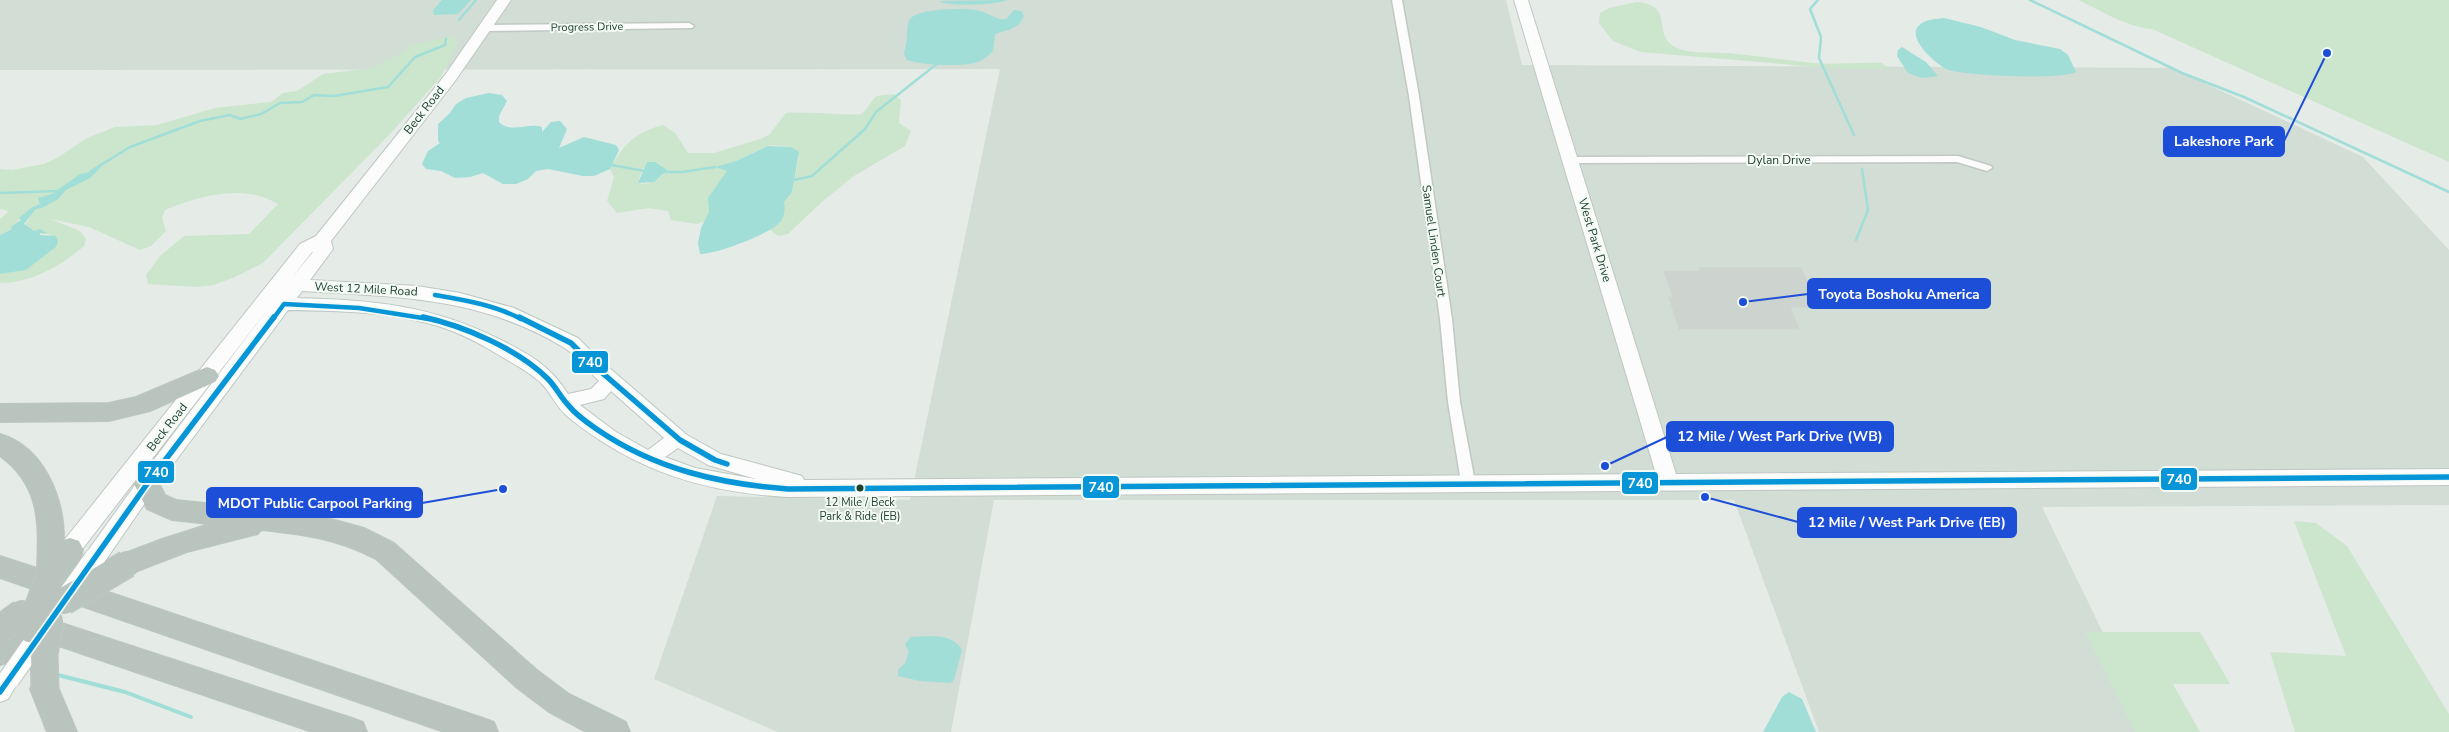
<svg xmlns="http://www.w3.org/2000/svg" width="2449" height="732" viewBox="0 0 2449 732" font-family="'Nunito Sans',sans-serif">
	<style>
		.built { fill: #d2ddd5 }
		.green { fill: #cce6cd; fill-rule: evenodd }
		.water { fill: #a0ded7 }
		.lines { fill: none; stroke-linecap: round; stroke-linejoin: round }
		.stream-far1 { stroke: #a0ded7; stroke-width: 2.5 }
		.stream { stroke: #a0ded7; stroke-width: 4 }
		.building { fill: #cdd4cf; stroke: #cdd4cf }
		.street-casing { stroke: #c2c8c4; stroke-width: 3 }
		.secondary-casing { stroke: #bec7c2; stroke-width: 2 }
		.highway-casing { stroke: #bcc7c1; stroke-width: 2 }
		.street { fill: #fbfcfb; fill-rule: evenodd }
		.secondary { fill: #fbfcfb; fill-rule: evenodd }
		.highway { fill: #bac4bf; fill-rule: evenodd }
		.secondary-bridge-casing { stroke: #bec7c2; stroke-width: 23; stroke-linecap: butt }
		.highway-bridge-casing { stroke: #bcc7c1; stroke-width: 29; stroke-linecap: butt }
		.secondary-bridge { stroke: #fbfcfb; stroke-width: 21 }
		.highway-bridge { stroke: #bac4bf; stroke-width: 26 }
		.bus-1-far1-casing { stroke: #f3faf5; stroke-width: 8 }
		.bus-1-casing { stroke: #f3faf5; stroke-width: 9 }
		.bus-1-far1 { stroke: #0696d7; stroke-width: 4.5 }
		.bus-1 { stroke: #0696d7; stroke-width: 5.5 }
		.bus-dot { fill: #1f4130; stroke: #f3faf5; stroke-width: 2 }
		.labels { text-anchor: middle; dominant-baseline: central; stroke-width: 4; stroke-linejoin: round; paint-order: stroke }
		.far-street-label { font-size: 11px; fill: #1f4130; stroke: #f3faf5 }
		.bus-label { font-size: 11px; fill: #1f4130; stroke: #f3faf5 }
		.street-label { font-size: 12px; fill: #1f4130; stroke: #f3faf5 }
		.leader { fill: none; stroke: #1d4ed8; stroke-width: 2 }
		.callout-dot { fill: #1d4ed8; stroke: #f3faf5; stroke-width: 2 }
		.callout { fill: #1d4ed8; stroke: #1d4ed8; stroke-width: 2 }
		.callout-label { font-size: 14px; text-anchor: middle; font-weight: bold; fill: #fff }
		.line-badge { stroke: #f3faf5; stroke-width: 2 }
		.badge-label { font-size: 14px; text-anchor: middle; font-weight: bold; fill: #fff }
	</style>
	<rect width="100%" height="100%" fill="#e5ebe6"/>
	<path class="built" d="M0 0H1506L1522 65 2172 68 2363 157 2449 250V505L2042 507 2151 732H1819L1734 500H994L951 732H778L654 679 717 496 910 500 1000 69 0 70Z"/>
	<path class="green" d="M2078 0H2449V162L2152 29C2126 27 2102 11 2078 0Z
		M1636 2C1680 5 1646 40 1683 50 1697 54 1715 52 1729 53 1757 56 1785 60 1813 63 1836 65 1859 62 1882 63L1889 69H1840L1641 52 1613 41 1599 23 1600 13 1609 8Z
		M451 36 457 38 458 42 441 77 389 135 263 263 235 277 214 285 196 287 148 284 146 275 160 256 184 236 249 234 278 204C245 183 198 196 165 210L162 218 166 231 151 246 140 250 89 227 50 219 80 231 86 239 84 246C61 266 31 283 0 283V274L26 270 56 247 49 234H39L47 232H34L24 226 31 216 19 220 12 229 0 235V219L9 211 0 209V169L12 170 44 164 57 158 87 138 115 127 157 125 215 108 271 102 283 93 297 91 323 74 372 68 401 53 411 45Z
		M893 94 901 100 899 123 911 131 905 146 854 176 824 200 788 234 778 236 769 229 779 222 784 202 792 192 799 156 791 147 770 145 732 163 715 167 727 171 726 174 710 195 709 212 705 221 697 224 671 220 668 211 649 208 617 213 607 201 614 177 610 169C623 144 636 132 663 125L675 133 688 153H714L760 139 769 135 786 113C800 111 856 116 861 114 869 109 870 101 877 96ZM643 168 667 170C658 179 652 186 638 183Z
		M2294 521 2316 523 2347 546 2449 714V732H2295L2270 652 2346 656Z
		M2085 632H2200L2230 684H2173L2200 732H2135Z"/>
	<path class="water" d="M442 0H471L458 14 434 15 433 10Z
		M1007 0C997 5 948 7 939 1Z
		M938 10C952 9 970 7 983 12 992 15 996 20 1006 19L1014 10 1021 11 1024 16C1019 29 1008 30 995 34L993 51C989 55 984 59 980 61 965 68 922 65 907 60L904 54C913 23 896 15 938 10Z
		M1944 18 1981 27 2015 40 2060 49 2068 55 2076 72C2063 80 1962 76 1946 69 1935 63 1902 35 1922 23 1928 19 1937 19 1944 18Z
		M1902 47 1926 62 1938 76 1922 78 1908 73 1897 56 1898 50Z
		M489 93 502 95 507 101 499 116V122C510 134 529 122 542 127V132L551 122 560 121 567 129 559 148 584 137 616 145 619 150 610 169 594 176H583L548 169 536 171 528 179 516 184H503L483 173 470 177 455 178 441 171 426 169 422 164 428 151 440 143 438 141V124L450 113 456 104 466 98Z
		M768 146 791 147 799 152 792 192 784 202C785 208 785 215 781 221 771 234 717 254 700 254L698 243 701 228 709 212 708 198 727 171 715 167 736 161Z
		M647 162H655L667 170 654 182 638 183Z
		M98 166 101 167 90 178 66 190 58 199 42 208 36 209 24 224 34 231 40 229 47 233H40V235L56 236 58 242 56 247 26 270 0 274V235L12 229 11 227 21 220 19 218 31 208 40 204 38 198 52 194 80 174 90 172Z
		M911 637C929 637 952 632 962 650L954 680 950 683 920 681 898 676V670L905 663 909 652 905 644Z
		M1789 692 1802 699 1816 732H1763L1782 697Z"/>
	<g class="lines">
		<path class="stream-far1" d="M1818 0 1810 9 1821 37 1819 58 1854 135
			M2030 0 2182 73 2244 97 2449 192
			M459 20 476 0
			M611 165 645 171
			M91 171 130 147 200 121 230 115 240 119 261 114 280 103 302 102 314 95 334 96 388 87 415 57 445 45 446 39
			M661 172H682L715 167
			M794 180 812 176 865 129 876 112 938 63
			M0 193 58 191
			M1856 240 1868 210 1862 169"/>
		<path class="stream" d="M54 674 125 692 191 717"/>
	</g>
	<path class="building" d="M1699 268H1801L1819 307H1790L1799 329H1679L1669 297H1673L1664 271H1700Z"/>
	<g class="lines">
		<g class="street-casing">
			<path id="street" d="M1392 0H1402L1419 96 1452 319 1460 402 1475 482 1473 486H1463L1461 482 1448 402 1440 319 1409 96Z
				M689 23 694 26 692 28 485 31 480 28 485 25Z
				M1958 156 1991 166 1992 168 1987 171 1957 162 1570 163 1565 160 1570 157Z"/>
		</g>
		<g class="secondary-casing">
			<path id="secondary" d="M497 0H511L455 81 331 241 333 249 310 280 417 286 460 293 514 308 578 338 599 359 687 435 721 454 795 474 802 476 804 480 1656 474 1514 0H1528L1676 474 2449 469V485L787 497C702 492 635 471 568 417 557 408 552 395 543 385 533 375 521 368 509 361 485 346 458 331 431 324 385 311 335 311 288 310L154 490 103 564 95 567 87 564 84 558 87 552 140 478 268 309 70 565 62 568 54 565 51 559 54 553 300 244 316 236 445 75ZM312 252H313L291 279ZM302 291C396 297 478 296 563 347 576 355 587 370 599 381L591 389 568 394C550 366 531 355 501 340 432 305 373 300 297 298ZM611 391 664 438 648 450 616 432 580 405 604 399ZM678 448 708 465 756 479 695 468 665 457Z
				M9 669 17 672 20 679 8 699 0 702V673Z"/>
		</g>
		<g class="highway-casing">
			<path id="highway" d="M207 367 215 370 219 376 215 382 150 411 109 421 0 422V404L109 403 136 397Z
				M0 434C44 447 64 497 64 540L70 538 79 541 83 549 76 581 483 718 494 722 498 732H444L0 578V556L37 568C39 523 40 485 0 456Z
				M147 474 156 477 165 495 176 500 313 514 364 528 394 543 537 670 569 694 626 722 630 732H586L549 712 517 688 376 559C335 538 305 535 261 530L258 534 187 552 127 575 117 572 113 564 117 556 162 539 209 524 172 520 147 509 134 484 138 477Z
				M31 613 352 718 363 722 367 732H312L38 639 10 662 0 665V636L19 622 21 617Z
				M45 676 55 680 77 732H47L30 689 35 680Z"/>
		</g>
		<use href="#street" class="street"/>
		<use href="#secondary" class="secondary"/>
		<use href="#highway" class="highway"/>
		<g class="secondary-bridge-casing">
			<path id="secondary-bridge" d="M68 596 95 558
				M9 679 46 626"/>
		</g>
		<g class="highway-bridge-casing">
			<path id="highway-bridge" d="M64 601 127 564
				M0 629 22 613
				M30 629 50 576
				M45 689 44 654 50 621"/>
		</g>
		<use href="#secondary-bridge" class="secondary-bridge"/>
		<use href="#highway-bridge" class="highway-bridge"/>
		<g class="bus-1-far1-casing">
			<path id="bus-1-far1" d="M435 295C464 300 495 305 521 319
				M273 319 284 304 359 308 429 319"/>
		</g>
		<g class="bus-1-casing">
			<path id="bus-1" d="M423 317C464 326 518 349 548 379 556 387 561 398 569 406 577 416 588 423 598 430 655 469 720 484 788 489L2449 477
				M519 317 571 343 592 364 680 440 715 460 727 464
				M0 692 147 484 274 317"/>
		</g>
		<use href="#bus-1-far1" class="bus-1-far1"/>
		<use href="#bus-1" class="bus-1"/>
	</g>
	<circle class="bus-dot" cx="860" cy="488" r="4.5"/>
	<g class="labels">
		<g class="far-street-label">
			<text transform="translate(587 27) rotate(-1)">Progress Drive</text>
		</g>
		<g class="bus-label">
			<text x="860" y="502">12 Mile / Beck<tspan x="860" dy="14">Park &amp; Ride (EB)</tspan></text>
		</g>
		<g class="street-label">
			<text transform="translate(424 110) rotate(-52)">Beck Road</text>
			<text x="1779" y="160">Dylan Drive</text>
			<text transform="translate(1595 240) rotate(73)">West Park Drive</text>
			<text transform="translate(1434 241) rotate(82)">Samuel Linden Court</text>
			<text transform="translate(366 289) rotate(3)">West 12 Mile Road</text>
			<text transform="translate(167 427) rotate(-52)">Beck Road</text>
		</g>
	</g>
	<path class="leader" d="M2327 53L2284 141M1743 302L1808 294M1605 466L1667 437M503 489L422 503M1705 497L1798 522"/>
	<g class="callout-dot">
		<circle cx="2327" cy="53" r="5"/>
		<circle cx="1743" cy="302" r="5"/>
		<circle cx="1605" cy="466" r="5"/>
		<circle cx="503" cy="489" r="5"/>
		<circle cx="1705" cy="497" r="5"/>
	</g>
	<g class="callout">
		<rect x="2164" y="127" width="120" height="29" rx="5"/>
		<rect x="1808" y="279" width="182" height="29" rx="5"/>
		<rect x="1667" y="422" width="226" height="29" rx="5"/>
		<rect x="207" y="488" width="215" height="29" rx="5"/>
		<rect x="1798" y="508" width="218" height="29" rx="5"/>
	</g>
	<g class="callout-label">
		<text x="2224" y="146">Lakeshore Park</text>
		<text x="1899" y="299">Toyota Boshoku America</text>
		<text x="1780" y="441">12 Mile / West Park Drive (WB)</text>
		<text x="315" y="508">MDOT Public Carpool Parking</text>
		<text x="1907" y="527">12 Mile / West Park Drive (EB)</text>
	</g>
	<g class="line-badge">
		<rect x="571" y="350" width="38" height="24" rx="5" fill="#0696d7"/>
		<rect x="137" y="460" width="38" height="24" rx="5" fill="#0696d7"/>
		<rect x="2160" y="467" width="38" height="24" rx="5" fill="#0696d7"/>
		<rect x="1621" y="471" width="38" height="24" rx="5" fill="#0696d7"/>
		<rect x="1082" y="475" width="38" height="24" rx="5" fill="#0696d7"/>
	</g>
	<g class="badge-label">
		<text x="590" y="367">740</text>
		<text x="156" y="477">740</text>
		<text x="2179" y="484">740</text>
		<text x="1640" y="488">740</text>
		<text x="1101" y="492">740</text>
	</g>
</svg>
